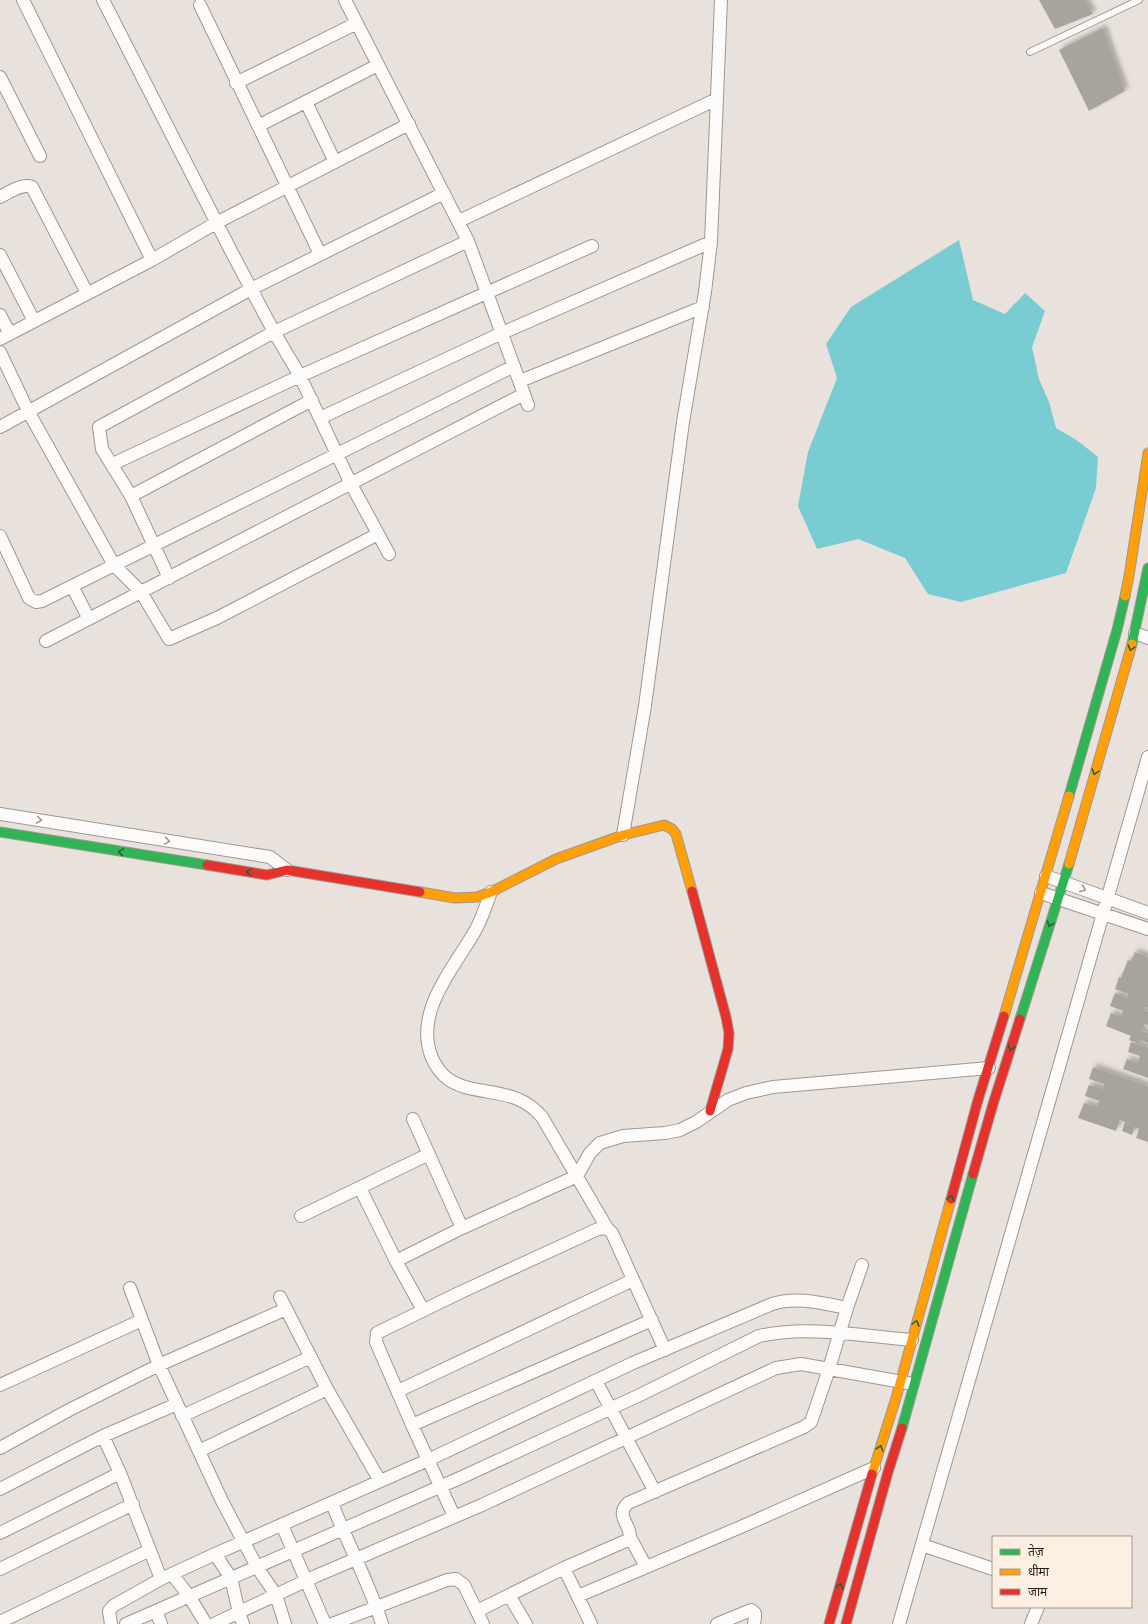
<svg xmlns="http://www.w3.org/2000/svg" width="1148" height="1624" viewBox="0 0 1148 1624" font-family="Literata,'Noto Sans Devanagari',serif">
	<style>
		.water { fill: #78ccd2 }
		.building { fill: #a9a39e; filter: url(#shadow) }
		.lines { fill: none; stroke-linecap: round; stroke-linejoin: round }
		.lane-casing { stroke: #9d9893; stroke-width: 8 }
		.street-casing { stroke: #9d9893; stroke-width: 14 }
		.fast-casing { stroke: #9d9893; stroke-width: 11 }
		.slow-casing { stroke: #9d9893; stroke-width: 11 }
		.jam-casing { stroke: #9d9893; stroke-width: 11 }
		.lane { stroke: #fcfbfa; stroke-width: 6 }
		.street { stroke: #fcfbfa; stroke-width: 12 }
		.fast { stroke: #30b455; stroke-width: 9 }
		.slow { stroke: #ff9f0a; stroke-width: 9 }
		.jam { stroke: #e5322d; stroke-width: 9 }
		.oneway { stroke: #286033 }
		.oneway2 { stroke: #999794 }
	</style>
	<defs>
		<filter id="shadow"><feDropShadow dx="3.5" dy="-3.5" stdDeviation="2" flood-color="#0004"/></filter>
	</defs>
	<rect width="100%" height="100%" fill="#e9e2dc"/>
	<path class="water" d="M959 240 973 300 1005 314 1025 293 1045 311 1032 347 1039 379 1049 402 1056 428 1078 441 1098 457 1096 488 1066 573 961 602 928 594 905 558 858 539 817 549 798 506 808 452 837 378 826 344 851 307Z"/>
	<path class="building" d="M1039 0H1085L1093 14 1055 29Z
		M1103 28 1125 91 1089 111 1059 50Z
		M1135 952 1148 957V1007H1146L1144 1010 1148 1012V1025L1145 1024 1142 1031 1148 1033V1043L1141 1040 1139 1044 1129 1040 1131 1036 1106 1026 1111 1013 1121 1017 1123 1011 1110 1006 1115 993 1127 998 1128 994 1115 989 1119 977 1121 978 1128 960 1131 961Z
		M1131 1042 1148 1047V1078L1123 1069 1127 1059 1137 1063 1140 1056 1128 1052Z
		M1093 1067 1148 1086V1142L1136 1138 1139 1129 1135 1127 1132 1135 1122 1131 1125 1122 1120 1120 1116 1131 1078 1118 1084 1103 1097 1107 1099 1101 1085 1096 1089 1085 1103 1089 1104 1084 1089 1079Z"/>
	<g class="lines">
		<g class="lane-casing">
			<path id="lane" d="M1030 52 1139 0"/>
		</g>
		<g class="street-casing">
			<path id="street" d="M23 0 152 260
				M103 0 231 251 274 332 300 376 351 484 389 554
				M345 0 468 241 528 405
				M200 5 320 254
				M0 77 40 156
				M236 83 357 23
				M306 102 335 162
				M258 126 378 65
				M0 197C10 192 22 183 32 187L87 293
				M459 221 717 99
				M0 255 34 321
				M0 315 10 334
				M0 339 152 260 216 223 409 124
				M0 352 28 411 114 565 141 592 169 639 217 618 378 534
				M520 381 703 307
				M320 418 502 333 711 242
				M0 427 251 289 444 193
				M117 462 300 376 592 246
				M131 496 312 400
				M0 536 29 598 36 602 42 601 514 366
				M169 578 131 496 102 449 99 427 274 332 468 241
				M72 586 89 619
				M1135 633 1148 638
				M46 641 524 394
				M0 814 270 857 287 870
				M623 835 645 706 683 422 705 292 711 242 721 0
				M1046 876 1148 913
				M491 892C486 905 482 919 475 931 454 968 413 1012 432 1058 439 1073 448 1082 465 1087 494 1095 520 1091 542 1117L607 1228
				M1041 893 1148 929
				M413 1119 462 1228
				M360 1188 396 1261 423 1310
				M301 1216 429 1154
				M396 1261 462 1228 577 1176 590 1153 600 1143 623 1136 665 1133 680 1130 696 1122 728 1100 746 1093 773 1087 989 1068
				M130 1288 159 1365 222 1501 257 1567 276 1595 285 1624
				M280 1297 327 1389 380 1481
				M596 1381 655 1492
				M0 1385 142 1320
				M398 1391 633 1280
				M182 1416 311 1357
				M412 1425 652 1320
				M103 1436 120 1473 161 1579
				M0 1448 69 1410 159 1365 286 1309
				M199 1451 327 1389
				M0 1489 103 1436 177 1404
				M332 1503C347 1543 369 1582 382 1624
				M454 1516 412 1425 376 1342 377 1333 459 1293 598 1229 607 1228 612 1233 665 1350
				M282 1525 325 1624
				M0 1533 120 1473
				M630 1537 646 1567
				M922 1545 993 1569
				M215 1554 231 1578 239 1613 243 1624
				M564 1568 591 1624
				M0 1569 133 1504
				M172 1574 189 1596 206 1624
				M509 1595 526 1624
				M578 1596 743 1526 874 1468
				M156 1611 161 1624
				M477 1611 564 1568 628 1540 630 1537C630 1523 615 1516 628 1503L804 1427 811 1422 829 1369 847 1308 862 1265
				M0 1622 150 1550
				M111 1624 109 1611 113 1606 161 1579 213 1555 428 1460 633 1363 772 1304C796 1296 822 1303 847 1308
				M126 1624 460 1478 642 1394 759 1336C809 1325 862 1336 912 1340
				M214 1624 316 1576 482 1505 776 1368 801 1364 908 1383
				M332 1624 447 1580 456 1579 464 1585 483 1624
				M717 1624 751 1610 755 1613V1618L754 1624
				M899 1624 1148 757
				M1031 1624 1038 1607"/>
		</g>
		<g class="fast-casing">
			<path id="fast" d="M1132 644 1148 568
				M1069 796 1117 630 1125 596
				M0 832 207 865
				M1020 1019 1069 864
				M902 1428 973 1174"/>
		</g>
		<g class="slow-casing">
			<path id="slow" d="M1125 596 1129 576 1148 453
				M1069 864 1132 644
				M420 892 455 898 477 897 491 892 556 859 623 835 664 825 672 829 676 834 692 891
				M1004 1016 1069 796
				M872 1474 896 1398 951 1199"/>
		</g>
		<g class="jam-casing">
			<path id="jam" d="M207 865 267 875 287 870 420 892
				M692 891 726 1017 729 1033 728 1049 710 1111
				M973 1174 993 1104 1020 1019
				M951 1199 978 1100 1004 1016
				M829 1624 872 1474
				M846 1624 888 1472 902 1428"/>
		</g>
		<use href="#lane" class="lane"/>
		<use href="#street" class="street"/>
		<use href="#fast" class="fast"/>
		<use href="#slow" class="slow"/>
		<use href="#jam" class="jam"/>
	</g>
	<defs><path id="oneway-chevron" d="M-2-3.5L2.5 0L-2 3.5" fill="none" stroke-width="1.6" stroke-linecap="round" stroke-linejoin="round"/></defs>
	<g class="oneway">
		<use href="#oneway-chevron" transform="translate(1131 648) rotate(106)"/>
		<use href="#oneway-chevron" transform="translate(1095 772) rotate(106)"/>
		<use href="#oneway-chevron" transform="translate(121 852) rotate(-171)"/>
		<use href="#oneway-chevron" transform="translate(249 872) rotate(-171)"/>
		<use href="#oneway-chevron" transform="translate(1050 924) rotate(108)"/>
		<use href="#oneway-chevron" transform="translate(1011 1048) rotate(108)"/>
		<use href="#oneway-chevron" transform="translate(951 1198) rotate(-74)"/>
		<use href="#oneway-chevron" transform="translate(916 1323) rotate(-74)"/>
		<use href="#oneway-chevron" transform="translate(880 1448) rotate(-72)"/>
		<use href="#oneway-chevron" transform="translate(840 1586) rotate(-74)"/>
	</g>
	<g class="oneway2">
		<use href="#oneway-chevron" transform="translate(39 820) rotate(9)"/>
		<use href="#oneway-chevron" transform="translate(167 841) rotate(9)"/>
		<use href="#oneway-chevron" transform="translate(1083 889) rotate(22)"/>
	</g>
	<rect x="992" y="1536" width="140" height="72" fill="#fdf0e3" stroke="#a59b92"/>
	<rect x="1000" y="1549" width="20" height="6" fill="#30b455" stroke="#a59b92"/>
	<text x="1028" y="1556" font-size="12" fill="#211c18">तेज़</text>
	<rect x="1000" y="1569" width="20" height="6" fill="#ff9f0a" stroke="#a59b92"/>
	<text x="1028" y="1576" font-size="12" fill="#211c18">धीमा</text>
	<rect x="1000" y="1589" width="20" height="6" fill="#e5322d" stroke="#a59b92"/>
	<text x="1028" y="1596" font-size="12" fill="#211c18">जाम</text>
</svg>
